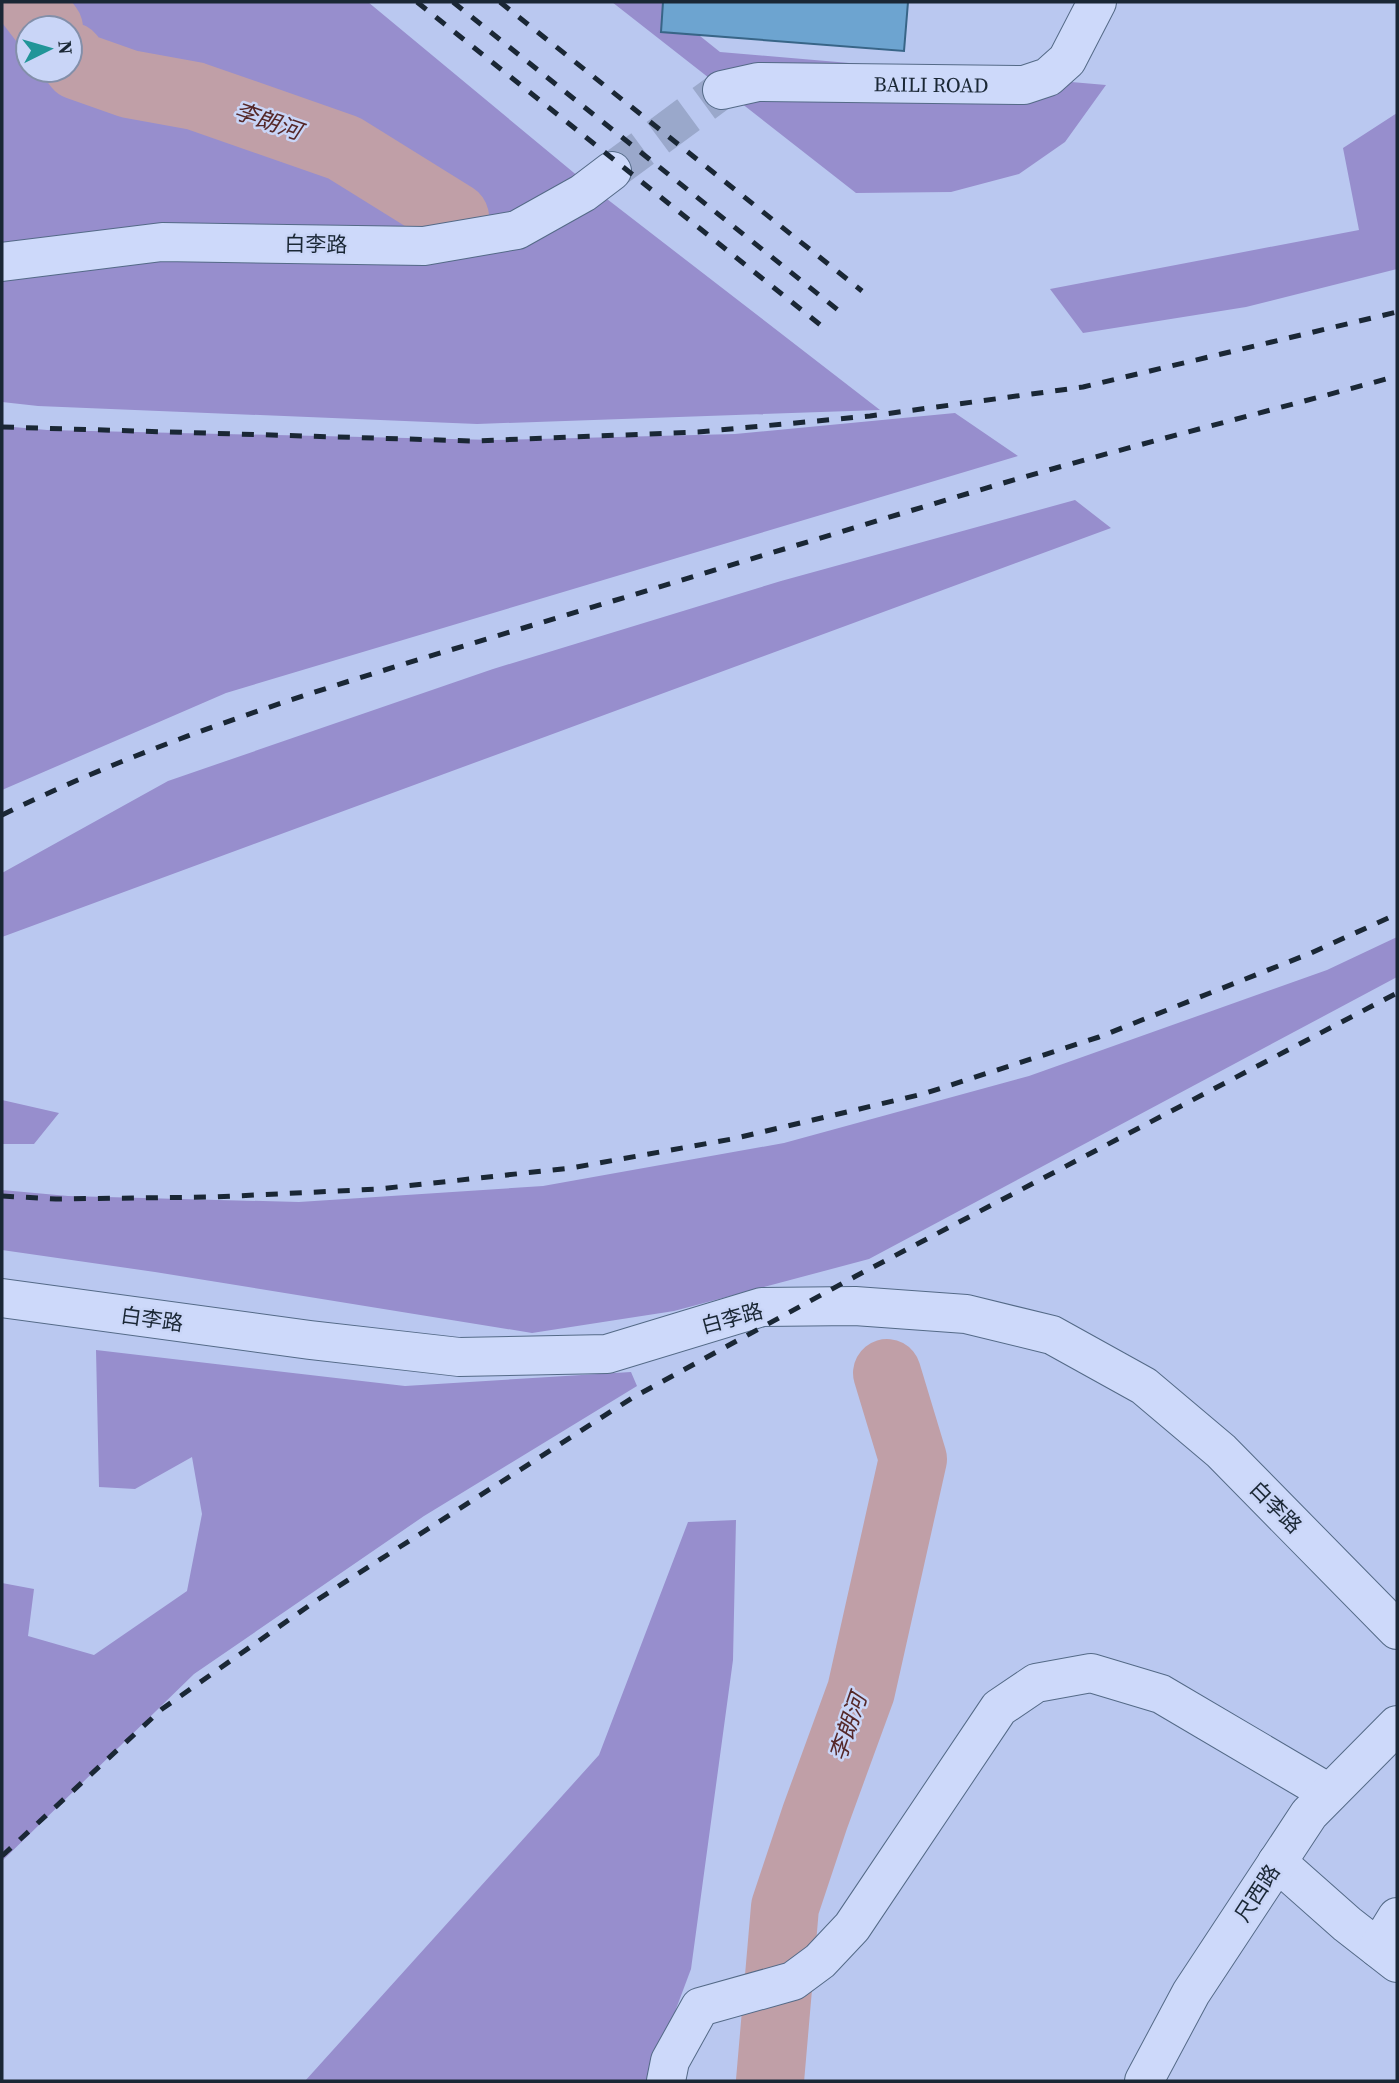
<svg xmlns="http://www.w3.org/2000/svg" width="1399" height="2083" viewBox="0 0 1399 2083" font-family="'Source Serif 4','Noto Sans SC',serif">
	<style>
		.green { fill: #978ecd; fill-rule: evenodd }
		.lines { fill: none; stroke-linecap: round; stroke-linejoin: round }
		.river { stroke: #c09fa7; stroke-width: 68 }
		.building { fill: #6da4d0; stroke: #386587; stroke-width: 2 }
		.minor-tunnel { stroke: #9aa8cb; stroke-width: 38; stroke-dasharray: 38 19; stroke-linecap: butt }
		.minor-casing { stroke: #546a87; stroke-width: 40 }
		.minor { stroke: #cdd9fa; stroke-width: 38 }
		.rail { stroke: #1a2735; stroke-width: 5; stroke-dasharray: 12 12; stroke-linecap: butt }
		.labels { text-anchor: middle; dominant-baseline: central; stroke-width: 5; stroke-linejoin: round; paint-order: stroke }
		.street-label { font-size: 21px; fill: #1a2735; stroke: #c9d5f7 }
		.water-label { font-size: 23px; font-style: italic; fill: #552829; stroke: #c9d5f7 }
	</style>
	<rect width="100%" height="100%" fill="#bac8f0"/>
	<path class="green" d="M2 2H368L585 182 880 410 477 424 38 406 2 402ZM28 28H70V70H28Z
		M612 2H681L680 20 720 52 1106 85 1065 142 1019 174 951 192 856 193Z
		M1397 113V269L1246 307 1083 333 1050 289 1359 230 1343 148Z
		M955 413 1018 456 226 693 2 790V426L47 430 495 440 735 434Z
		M1075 500 1111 528 2 937V873L168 781 493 669 781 581Z
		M1397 937V977L869 1259 674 1311 532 1333 155 1272 2 1250V1190L68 1196 299 1202 543 1186 784 1143 1029 1076 1327 970Z
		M2 1100 59 1113 34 1144H2Z
		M96 1350 405 1386 631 1372 637 1386 424 1516 194 1674 2 1861V1583L34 1589 28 1636 94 1655 187 1591 202 1514 192 1457 135 1489 99 1487Z
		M736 1520 733 1660 691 1969 649 2081H305L599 1755 688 1522Z"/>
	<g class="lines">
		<path class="river" d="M29 2 49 28
			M70 56 78 66 129 84 195 96 344 148 455 217
			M770 2081 785 1907 815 1817 861 1691 913 1459 887 1373"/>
	</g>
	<path class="building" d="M663 2H908L904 51 661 32Z"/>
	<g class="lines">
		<path class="minor-tunnel" d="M612 171 722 90"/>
		<g class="minor-casing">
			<g id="minor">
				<path id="s1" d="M722 90 758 82 1024 85 1048 77 1067 60 1097 2"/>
				<path d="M2 262 162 242 424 246 517 230 583 193 612 171"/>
				<path d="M2 1298 310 1340 459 1357 607 1354 762 1307 855 1306 966 1314 1052 1335 1144 1386 1221 1451 1397 1630"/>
				<path d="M1277 1862 1347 1924 1397 1963"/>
				<path d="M1378 1948 1397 1917"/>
				<path d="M666 2081 670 2061 700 2007 793 1981 820 1961 852 1927 999 1708 1036 1683 1091 1673 1161 1694 1329 1793"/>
				<path d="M1144 2081 1191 1993 1309 1814 1397 1725"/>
			</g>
		</g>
		<use href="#minor" class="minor"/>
		<path class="rail" d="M417 2 828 331
			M453 2 843 314
			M500 2 862 291
			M2 427 473 441 698 432 870 416 1083 387 1397 312
			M2 815C181 727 372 674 563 616 706 573 849 529 993 486 1126 447 1262 413 1397 376
			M2 1196 56 1199 214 1197 378 1189 571 1168 732 1139 923 1094 1099 1037 1311 953 1397 914
			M2 1856 162 1709 317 1600 632 1398 856 1276 1397 993"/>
	</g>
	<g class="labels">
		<g class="street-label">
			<text stroke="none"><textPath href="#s1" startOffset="210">BAILI ROAD</textPath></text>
			<text transform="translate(316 244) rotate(1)">白李路</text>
			<text transform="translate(732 1318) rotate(-15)">白李路</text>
			<text transform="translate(152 1319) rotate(8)">白李路</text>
			<text transform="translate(1276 1507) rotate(45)">白李路</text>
			<text transform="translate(1257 1893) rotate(-57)">尺西路</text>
		</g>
		<g class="water-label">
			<text transform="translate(268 121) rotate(19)">李朗河</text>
			<text transform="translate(848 1727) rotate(-71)">李朗河</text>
		</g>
	</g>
	<rect width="1399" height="2083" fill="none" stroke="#1a2735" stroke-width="7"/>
	<g transform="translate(49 49) rotate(85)"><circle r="33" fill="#c9d5f7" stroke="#838fa9" stroke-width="2"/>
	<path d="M0-5L12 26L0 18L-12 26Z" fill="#219598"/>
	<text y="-10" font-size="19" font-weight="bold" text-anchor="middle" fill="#1a2735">N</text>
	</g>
</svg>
